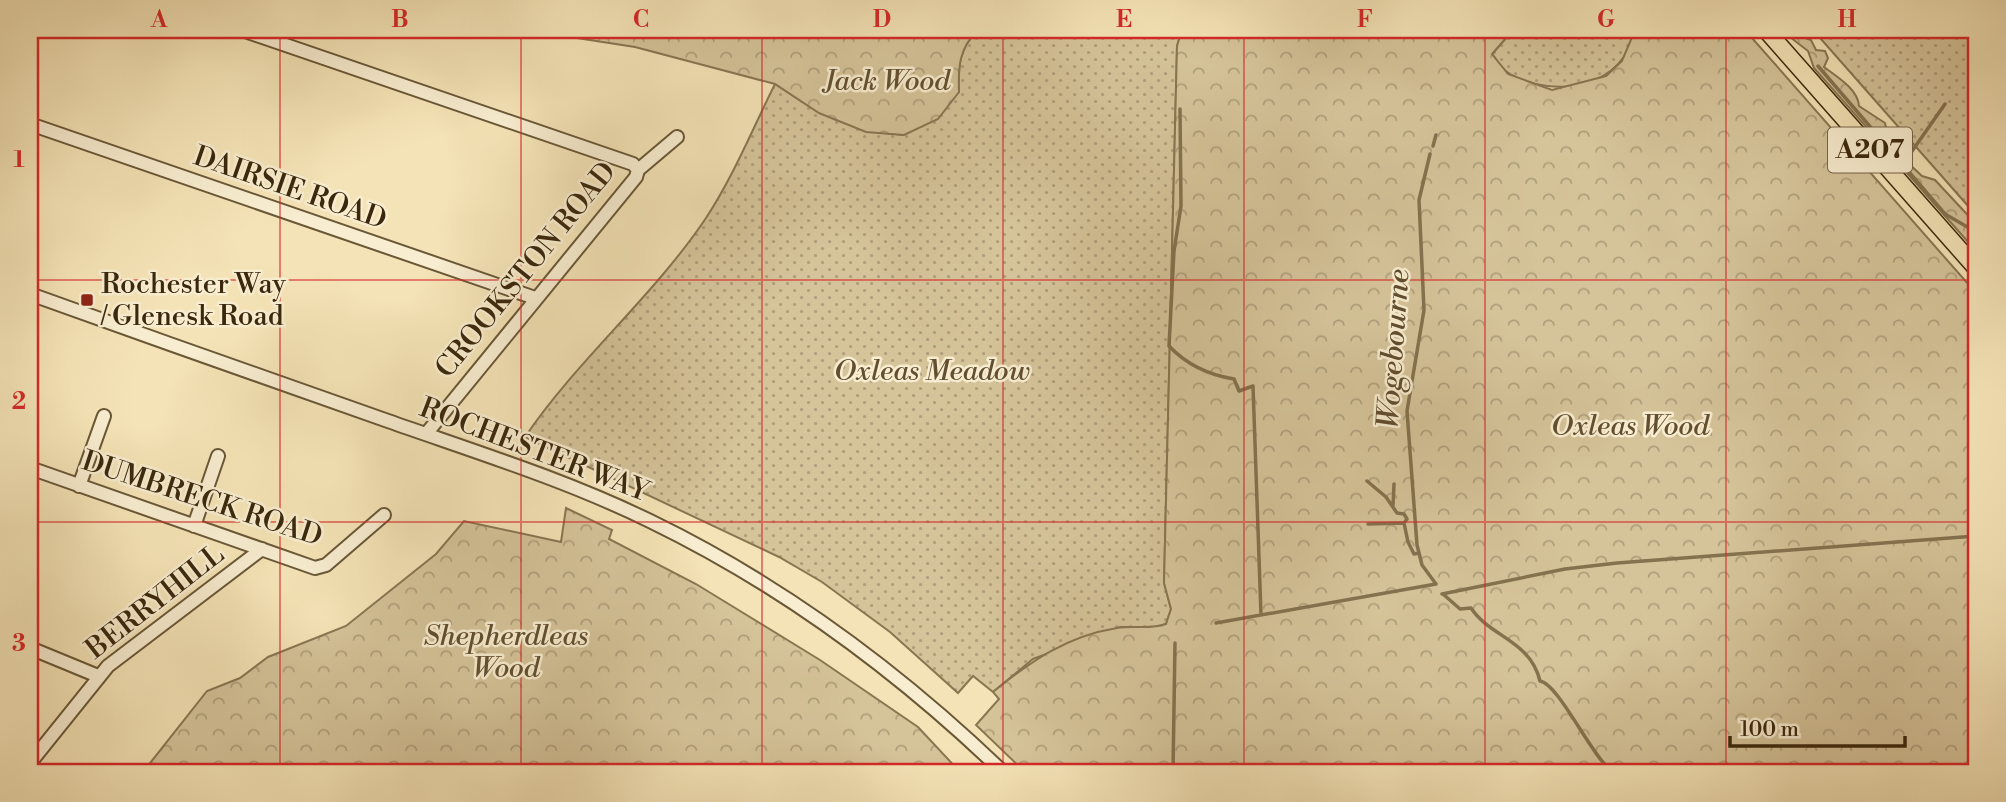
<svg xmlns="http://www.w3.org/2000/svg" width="2006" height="802" viewBox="0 0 2006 802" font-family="'Libre Bodoni',serif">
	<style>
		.green { fill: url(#green-dots); stroke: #887652; stroke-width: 2 }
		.forest { fill: url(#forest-crowns); stroke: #887652; stroke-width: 2 }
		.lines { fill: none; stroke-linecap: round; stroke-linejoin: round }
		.stream { stroke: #84724f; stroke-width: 3.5 }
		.minor-casing { stroke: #695736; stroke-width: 16 }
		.major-casing { stroke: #3b280c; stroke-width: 19 }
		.minor { stroke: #f8edd0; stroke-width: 12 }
		.major { stroke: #f4e3b6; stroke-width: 16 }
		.grid { fill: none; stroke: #d62828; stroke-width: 2; stroke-opacity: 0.55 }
		.poi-dot { fill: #8f2418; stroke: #f8edd0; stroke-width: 2.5 }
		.labels { text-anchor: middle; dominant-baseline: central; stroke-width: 5; stroke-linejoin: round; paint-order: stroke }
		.shield { fill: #f8edd0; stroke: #746347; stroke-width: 2 }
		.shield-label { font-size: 26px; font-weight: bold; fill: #3b280c }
		.park-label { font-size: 28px; font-style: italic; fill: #624f2f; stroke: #f8edd0 }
		.street-label { font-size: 28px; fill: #3b280c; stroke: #f8edd0 }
		.poi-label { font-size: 28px; fill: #3b280c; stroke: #f8edd0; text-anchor: start }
		.water-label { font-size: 30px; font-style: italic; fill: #604d2e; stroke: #f8edd0 }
		.neatline { fill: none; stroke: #d62828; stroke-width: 2.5 }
		.grid-label { font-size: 23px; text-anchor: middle; font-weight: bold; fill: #d62828 }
	</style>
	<defs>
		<pattern id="green-dots" width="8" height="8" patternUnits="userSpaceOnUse" patternTransform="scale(1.75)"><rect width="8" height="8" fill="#d5c399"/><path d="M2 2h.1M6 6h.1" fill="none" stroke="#ae9e7b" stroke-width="1.8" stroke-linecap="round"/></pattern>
		<pattern id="forest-crowns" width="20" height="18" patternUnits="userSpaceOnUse" patternTransform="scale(1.75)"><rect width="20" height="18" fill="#d5c399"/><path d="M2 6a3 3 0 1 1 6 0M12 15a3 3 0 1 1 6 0" fill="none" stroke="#ae9e7b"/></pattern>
	</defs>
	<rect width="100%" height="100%" fill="#f4e3b6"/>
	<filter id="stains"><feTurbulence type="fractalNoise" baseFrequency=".00286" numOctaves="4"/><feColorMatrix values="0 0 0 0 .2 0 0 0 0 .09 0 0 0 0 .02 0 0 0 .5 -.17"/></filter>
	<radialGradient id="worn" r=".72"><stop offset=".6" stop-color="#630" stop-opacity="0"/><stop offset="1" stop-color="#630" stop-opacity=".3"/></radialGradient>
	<path class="green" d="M978 30H1182L1177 46 1164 583 1171 609 1166 624 1156 627H1120L1033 659 993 692 973 676 958 693 890 632 822 582 779 557 525 437C578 359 653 297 706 218 733 177 753 128 775 84 822 115 847 131 904 135L959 92C958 67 959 48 978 30Z
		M1513 30H1635C1625 87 1555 100 1510 74 1503 71 1497 60 1492 54Z
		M1813 30H1976V215Z"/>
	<path class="forest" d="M525 30H978C959 48 958 67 959 92L938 119 904 135 866 132 819 113 775 84 635 47Z
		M1182 30H1513L1492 54 1508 74 1552 90 1606 76 1622 61 1635 30H1745L1976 293V772H1025L976 725 999 699 993 692C1031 661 1067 636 1117 628 1133 625 1150 630 1166 624L1171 609 1164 583 1177 46Z
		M1781 30H1803L1805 38 1811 40 1816 50 1825 51 1828 58 1824 67C1837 77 1858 89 1859 106L1885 123 1888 136 1906 144 1907 162 1922 176 1935 180 1976 224V245L1969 243 1814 68 1808 51Z
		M566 508 612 530 609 539 696 584 820 660 918 727 960 772H143L207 691 240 678 268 657 346 626 436 554 464 521 561 542Z"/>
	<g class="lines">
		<path class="stream" d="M1818 66 1945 214 1976 232
			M1180 109 1181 206 1174 251 1169 346C1186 364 1209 375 1234 379L1239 391 1253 386 1261 615
			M1976 136V135
			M1433 146 1436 135
			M1430 154 1419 200 1424 310 1407 411 1417 545 1422 565 1436 584
			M1910 154 1945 104
			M1367 481 1386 497 1397 513 1404 514 1407 519 1404 523 1408 542 1414 554 1419 553
			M1393 506 1394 484
			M1368 524 1404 523
			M1442 594 1565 569 1617 563 1976 536
			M1443 594 1460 609 1471 608C1490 637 1530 640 1540 681 1559 684 1592 758 1613 772
			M1216 623 1436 584
			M1173 772 1175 643"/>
		<g class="minor-casing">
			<path id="minor" d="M242 30 633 164 638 170 636 177 426 434
				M30 124 535 298
				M638 170 677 137
				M30 294C149 337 269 379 388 421 476 452 566 480 650 521 780 584 899 672 1003 772
				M30 468 315 568 326 565 384 515
				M79 486 104 416
				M194 526 218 456
				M30 648 98 676
				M30 763 108 666 262 549"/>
		</g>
		<g class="major-casing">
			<path id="major" d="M1766 30 1976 268"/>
		</g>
		<use href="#minor" class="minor"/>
		<use href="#major" class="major"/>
	</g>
	<path class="grid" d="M280 30V772M521 30V772M762 30V772M1003 30V772M1244 30V772M1485 30V772M1726 30V772M30 280H1976M30 522H1976"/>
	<rect class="poi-dot" x="80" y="293" width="14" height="14" rx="3.5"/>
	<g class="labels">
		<rect class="shield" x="1828" y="127.5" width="84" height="45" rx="5"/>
		<g class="shield-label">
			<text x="1870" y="150">A207</text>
		</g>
		<g class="park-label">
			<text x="887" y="81">Jack Wood</text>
			<text x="932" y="371">Oxleas Meadow</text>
			<text x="1630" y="426">Oxleas Wood</text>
			<text x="506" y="636">Shepherdleas<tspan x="506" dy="32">Wood</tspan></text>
		</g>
		<g class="street-label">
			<text transform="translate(290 188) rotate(19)">DAIRSIE ROAD</text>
			<text transform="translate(526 270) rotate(-51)">CROOKSTON ROAD</text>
			<text transform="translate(534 450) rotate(21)">ROCHESTER WAY</text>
			<text transform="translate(202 499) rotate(18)">DUMBRECK ROAD</text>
			<text transform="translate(155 602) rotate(-38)">BERRYHILL</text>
		</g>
		<g class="poi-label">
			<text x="101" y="284">Rochester Way<tspan x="101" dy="32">/ Glenesk Road</tspan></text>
		</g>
		<g class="water-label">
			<text transform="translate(1394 349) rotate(-86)">Wogebourne</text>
		</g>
	</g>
	<rect width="2006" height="802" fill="none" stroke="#f4e3b6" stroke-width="77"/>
	<path d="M1730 736v10h175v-10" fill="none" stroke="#3b280c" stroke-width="3.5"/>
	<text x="1740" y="736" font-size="21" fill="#3b280c" stroke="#f8edd0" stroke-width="5" paint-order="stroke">100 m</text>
	<rect x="38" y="38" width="1930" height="726" class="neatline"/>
	<g class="grid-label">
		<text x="159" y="27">A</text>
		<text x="400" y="27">B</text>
		<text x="641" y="27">C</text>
		<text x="882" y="27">D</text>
		<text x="1124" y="27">E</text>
		<text x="1365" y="27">F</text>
		<text x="1606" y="27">G</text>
		<text x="1847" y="27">H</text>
		<text x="19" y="167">1</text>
		<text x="19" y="409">2</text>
		<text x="19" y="651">3</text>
	</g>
	<rect width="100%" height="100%" filter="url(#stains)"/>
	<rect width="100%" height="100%" fill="url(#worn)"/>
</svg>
